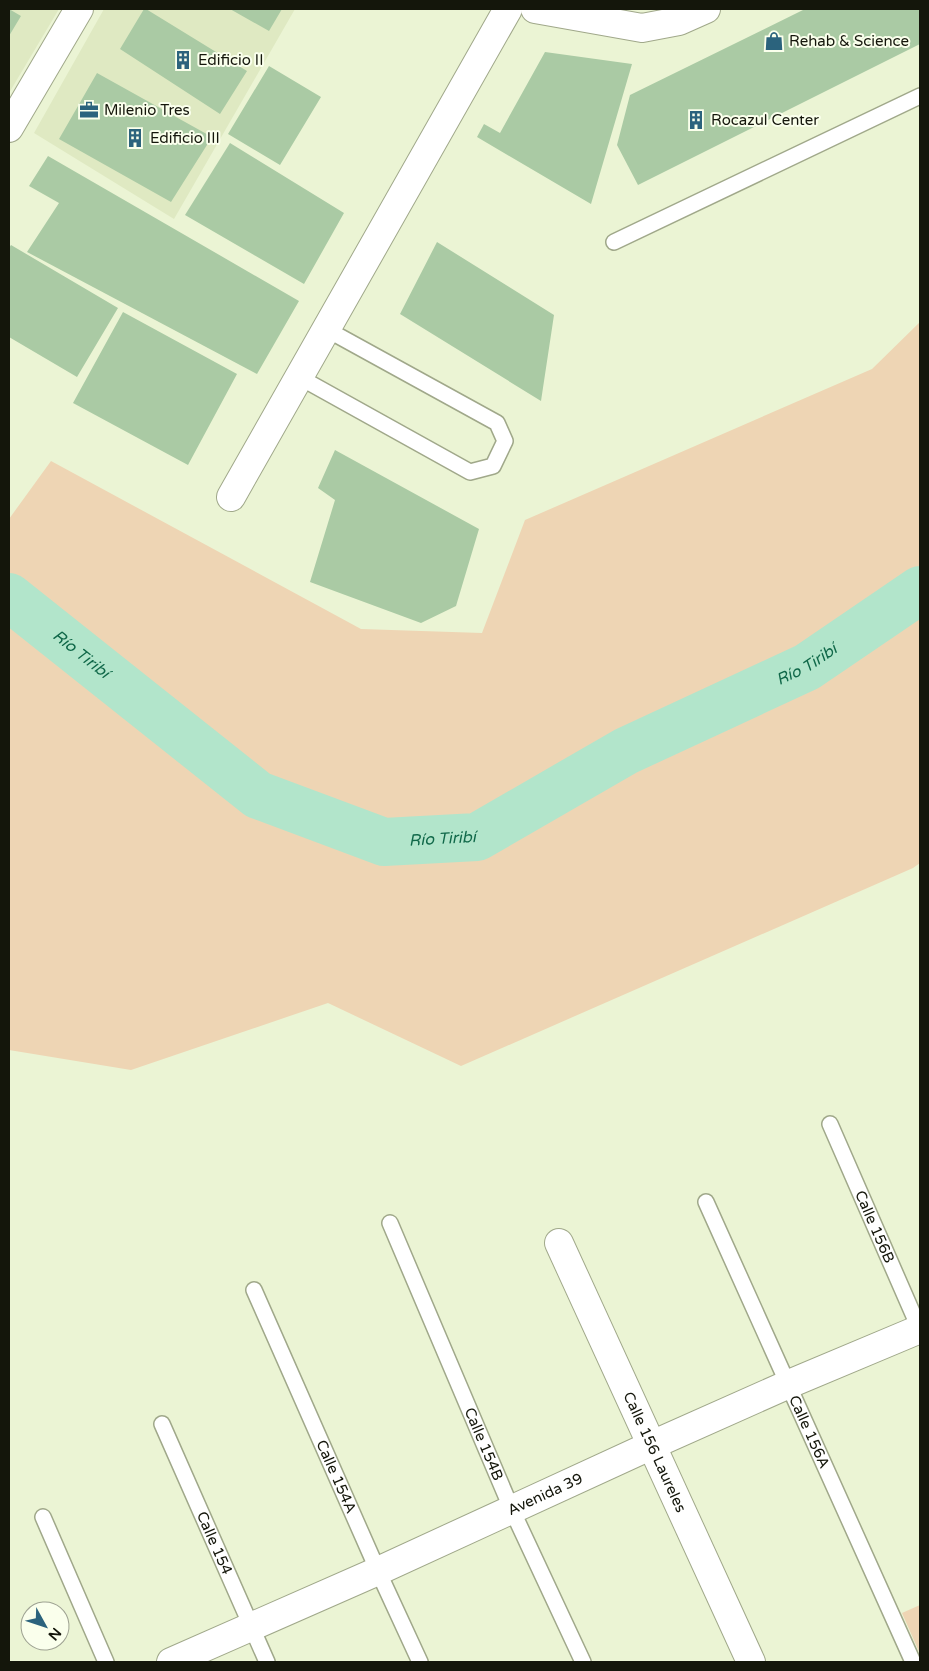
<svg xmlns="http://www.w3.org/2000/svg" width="929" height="1671" viewBox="0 0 929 1671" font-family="'Varela Round',sans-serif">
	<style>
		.built { fill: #dfe9c2 }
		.green { fill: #eed5b4 }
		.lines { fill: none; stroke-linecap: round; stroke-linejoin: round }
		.river { stroke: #b2e5cb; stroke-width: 48 }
		.building { fill: #aacaa4 }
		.lane-casing { stroke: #a0a88a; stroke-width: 18 }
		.street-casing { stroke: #a0a88a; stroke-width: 30 }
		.lane { stroke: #fff; stroke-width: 15 }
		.street { stroke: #fff; stroke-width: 28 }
		.labels { text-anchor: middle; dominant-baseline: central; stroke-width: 4; stroke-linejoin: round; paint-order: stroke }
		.poi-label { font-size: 15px; fill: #14160b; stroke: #faffec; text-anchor: start }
		.street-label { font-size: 15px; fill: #14160b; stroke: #faffec }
		.water-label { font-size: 16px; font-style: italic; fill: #106849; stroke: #faffec }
	</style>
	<rect width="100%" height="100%" fill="#ebf4d4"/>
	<path class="built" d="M9 9H59L9 93Z
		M104 9H295L174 219 34 133Z"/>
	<path class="green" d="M920 322V863L913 868 461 1066 328 1003 131 1070 9 1050V519L51 461 361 629 482 633 525 520 872 369Z
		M920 1605V1654L902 1613Z"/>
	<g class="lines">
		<path class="river" id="s1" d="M9 597 258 795 384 842 477 837 626 751 807 667 920 590"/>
	</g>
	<path class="building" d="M9 9 21 16 9 36Z
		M144 9H146L247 71 220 114 120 49Z
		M230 9H282L269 31Z
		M805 9H920V44L638 185 617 145 630 95Z
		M545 52 632 64 591 204 477 137 484 124 500 133Z
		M269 66 321 97 280 165 228 134Z
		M97 73 212 137 171 202 59 139Z
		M230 143 344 213 304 284 185 215Z
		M48 156 299 301 257 374 27 252 59 203 29 186Z
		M437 242 554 315 541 401 400 314Z
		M11 245 118 308 77 377 9 337V248Z
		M123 312 237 374 188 465 73 403Z
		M335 450 479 529 456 606 421 623 310 582 335 500 318 488Z"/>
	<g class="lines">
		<g class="lane-casing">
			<g id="lane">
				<path d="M614 242 920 96"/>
				<path d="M299 377 470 472 493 466 505 441 497 423 326 329"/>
				<path id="s2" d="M830 1124 920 1330"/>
				<path id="s3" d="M706 1202 913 1662"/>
				<path id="s4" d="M390 1223 512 1510 583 1662"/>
				<path id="s5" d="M254 1290 378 1571 420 1662"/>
				<path id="s6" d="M162 1424 267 1662"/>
				<path d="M43 1517 106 1662"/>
			</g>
		</g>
		<g class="street-casing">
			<g id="street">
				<path d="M535 9 642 28 679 21 706 9"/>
				<path d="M9 128 79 9"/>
				<path d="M231 497 508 9"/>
				<path id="s7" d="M559 1243 751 1662"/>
				<path id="s8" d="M171 1662 378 1571 652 1445 789 1384 920 1329"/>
			</g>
		</g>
		<use href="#lane" class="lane"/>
		<use href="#street" class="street"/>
	</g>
	<defs>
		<g id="shop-bare" transform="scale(1.5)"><path d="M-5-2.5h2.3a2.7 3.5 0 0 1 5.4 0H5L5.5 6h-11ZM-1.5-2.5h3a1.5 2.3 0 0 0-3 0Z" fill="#2b637d" stroke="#faffec" stroke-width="2.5" paint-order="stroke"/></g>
		<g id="building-bare" transform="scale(1.5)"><path d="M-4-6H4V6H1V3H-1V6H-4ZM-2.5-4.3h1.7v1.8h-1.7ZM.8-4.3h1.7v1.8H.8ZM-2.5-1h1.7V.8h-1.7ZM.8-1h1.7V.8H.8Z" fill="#2b637d" stroke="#faffec" stroke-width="2.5" paint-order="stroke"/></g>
		<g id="office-bare" transform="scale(1.5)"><path d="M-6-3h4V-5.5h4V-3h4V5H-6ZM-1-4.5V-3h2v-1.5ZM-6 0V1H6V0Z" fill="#2b637d" stroke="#faffec" stroke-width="2.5" paint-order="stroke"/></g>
	</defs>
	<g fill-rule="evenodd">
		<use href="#shop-bare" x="774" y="41"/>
		<use href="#building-bare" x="183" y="60"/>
		<use href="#office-bare" x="89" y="110"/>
		<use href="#building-bare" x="696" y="120"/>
		<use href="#building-bare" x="135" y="138"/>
	</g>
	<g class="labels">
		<g class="poi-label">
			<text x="789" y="41">Rehab &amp; Science</text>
			<text x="198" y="60">Edificio II</text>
			<text x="104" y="110">Milenio Tres</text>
			<text x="711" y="120">Rocazul Center</text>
			<text x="150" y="138">Edificio III</text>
		</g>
		<g class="street-label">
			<text stroke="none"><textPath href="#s2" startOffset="112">Calle 156B</textPath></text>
			<text stroke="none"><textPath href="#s3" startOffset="252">Calle 156A</textPath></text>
			<text stroke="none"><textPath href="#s4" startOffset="240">Calle 154B</textPath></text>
			<text stroke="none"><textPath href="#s7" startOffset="230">Calle 156 Laureles</textPath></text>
			<text stroke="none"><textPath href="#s5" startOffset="204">Calle 154A</textPath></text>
			<text stroke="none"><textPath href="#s8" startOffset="410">Avenida 39</textPath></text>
			<text stroke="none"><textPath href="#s6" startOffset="130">Calle 154</textPath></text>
		</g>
		<g class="water-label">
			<text stroke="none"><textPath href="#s1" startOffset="92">Río Tiribí</textPath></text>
			<text stroke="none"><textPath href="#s1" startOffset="918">Río Tiribí</textPath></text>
			<text stroke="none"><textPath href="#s1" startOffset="511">Río Tiribí</textPath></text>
		</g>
	</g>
	<rect width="929" height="1671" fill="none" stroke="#14160b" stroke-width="20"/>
	<g transform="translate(45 1626) rotate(130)"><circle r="24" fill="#faffec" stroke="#9ea292"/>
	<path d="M0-4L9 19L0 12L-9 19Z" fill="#2b637d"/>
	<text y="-8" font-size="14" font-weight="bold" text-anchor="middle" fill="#14160b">N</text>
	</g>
</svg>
